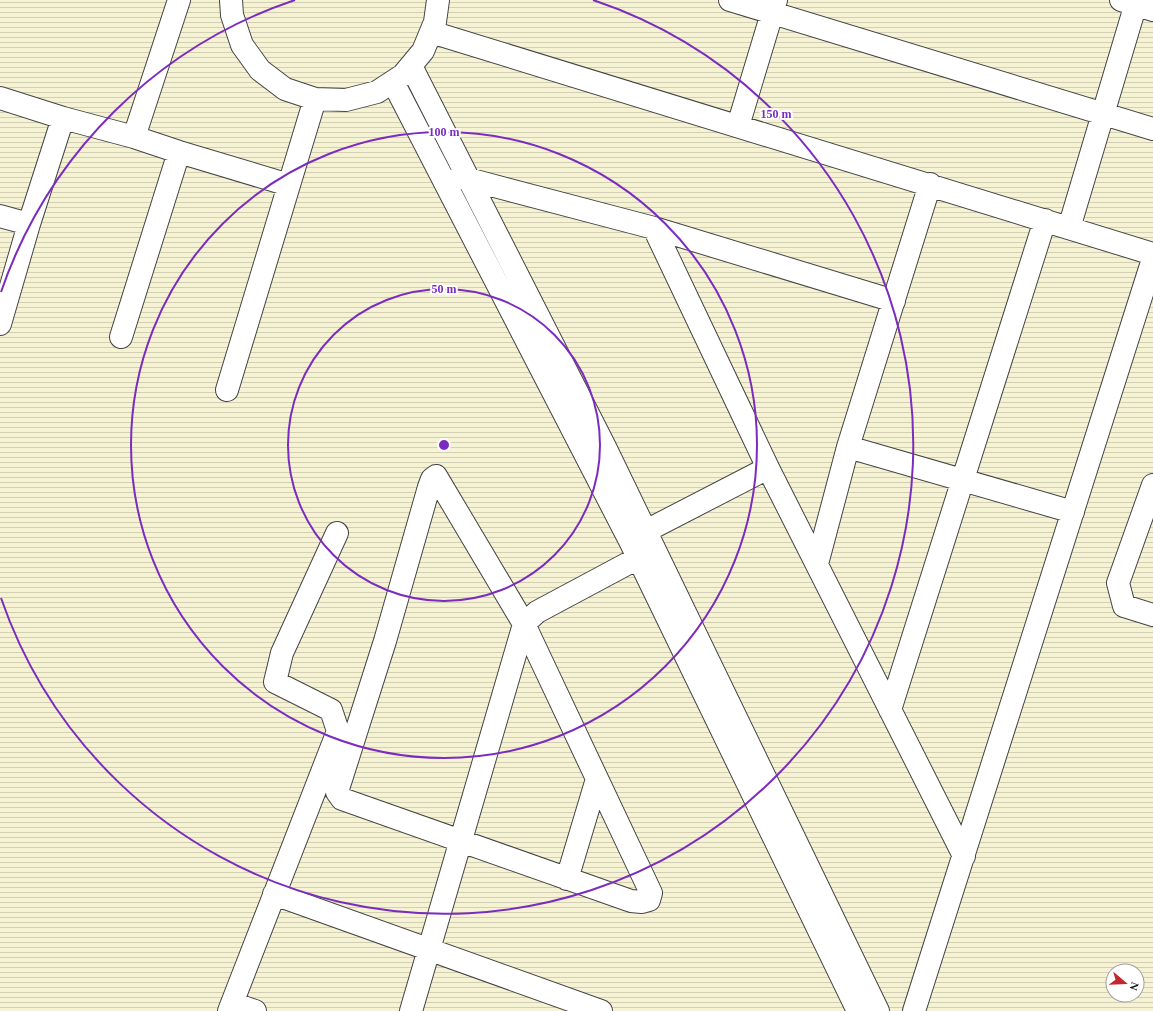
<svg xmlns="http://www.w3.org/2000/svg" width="1153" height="1011" viewBox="0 0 1153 1011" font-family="Georgia,serif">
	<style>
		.farmland { fill: url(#farmland-rules); fill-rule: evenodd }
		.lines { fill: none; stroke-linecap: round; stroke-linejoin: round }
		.minor-casing { stroke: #444; stroke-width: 24 }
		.minor { stroke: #fff; stroke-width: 22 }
		.ring { fill: none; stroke: #7b2cbf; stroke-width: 2 }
		.centre { fill: #7b2cbf; stroke: #fff; stroke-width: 2 }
		.ring-label { font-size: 12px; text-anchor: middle; font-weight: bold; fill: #7b2cbf; stroke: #fff; stroke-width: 4; stroke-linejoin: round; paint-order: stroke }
	</style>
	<defs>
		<pattern id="farmland-rules" width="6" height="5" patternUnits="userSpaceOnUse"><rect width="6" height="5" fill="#f6f3d4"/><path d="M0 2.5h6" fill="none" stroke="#d2cfb5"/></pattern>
	</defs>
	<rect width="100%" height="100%" fill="#fffdf5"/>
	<path class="farmland" d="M0 0H1153V1011H0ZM1113 971H1137V995H1113Z"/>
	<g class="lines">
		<g class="minor-casing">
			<path id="minor" d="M231 0 232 15 242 45 260 70 285 89 315 99 346 100 377 92 403 75 423 51 435 22 438 0
				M730 0 1153 129
				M1121 0 1153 10
				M431 32 1153 254
				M411 66 605 447 878 1011
				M393 82 631 543 858 1011
				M0 98 63 118 134 137 179 152 289 185
				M738 126 776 0
				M134 137 179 0
				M459 177 468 179 654 228 894 301
				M0 216 29 224
				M654 228 768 468 964 856
				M1069 228 1137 0
				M0 324 29 224 63 118
				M121 337 179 152
				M227 390 315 99
				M848 447 1073 512
				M436 476 524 624 651 893 649 900 642 902 631 901 342 799 337 792 385 641 429 487 432 479Z
				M1153 485 1118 583 1124 606 1153 615
				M635 540 646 531 768 468
				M817 564 848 447 930 184
				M890 710 1045 220
				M567 879 597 779
				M274 894 601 1011
				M232 1003 255 1011
				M229 1011 338 731 331 710 275 682 282 653 337 533
				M411 1011 524 624 537 612 638 558
				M914 1011 1153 259"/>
		</g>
		<use href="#minor" class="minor"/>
	</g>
	<g class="ring">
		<circle cx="444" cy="445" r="156"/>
		<circle cx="444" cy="445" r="313"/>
		<path d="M1 292A469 469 0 0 1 295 0M593 0A469 469 0 1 1 1 598"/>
	</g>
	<circle cx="444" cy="445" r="6" class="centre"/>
	<g class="ring-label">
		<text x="776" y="118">150 m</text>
		<text x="444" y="136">100 m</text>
		<text x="444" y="293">50 m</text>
	</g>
	<g transform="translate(1125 983) rotate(109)"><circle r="19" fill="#ffffff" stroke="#a0a0a0"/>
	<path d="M0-3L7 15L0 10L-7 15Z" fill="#c4262e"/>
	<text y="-6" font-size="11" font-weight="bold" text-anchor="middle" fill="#111111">N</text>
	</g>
</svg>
